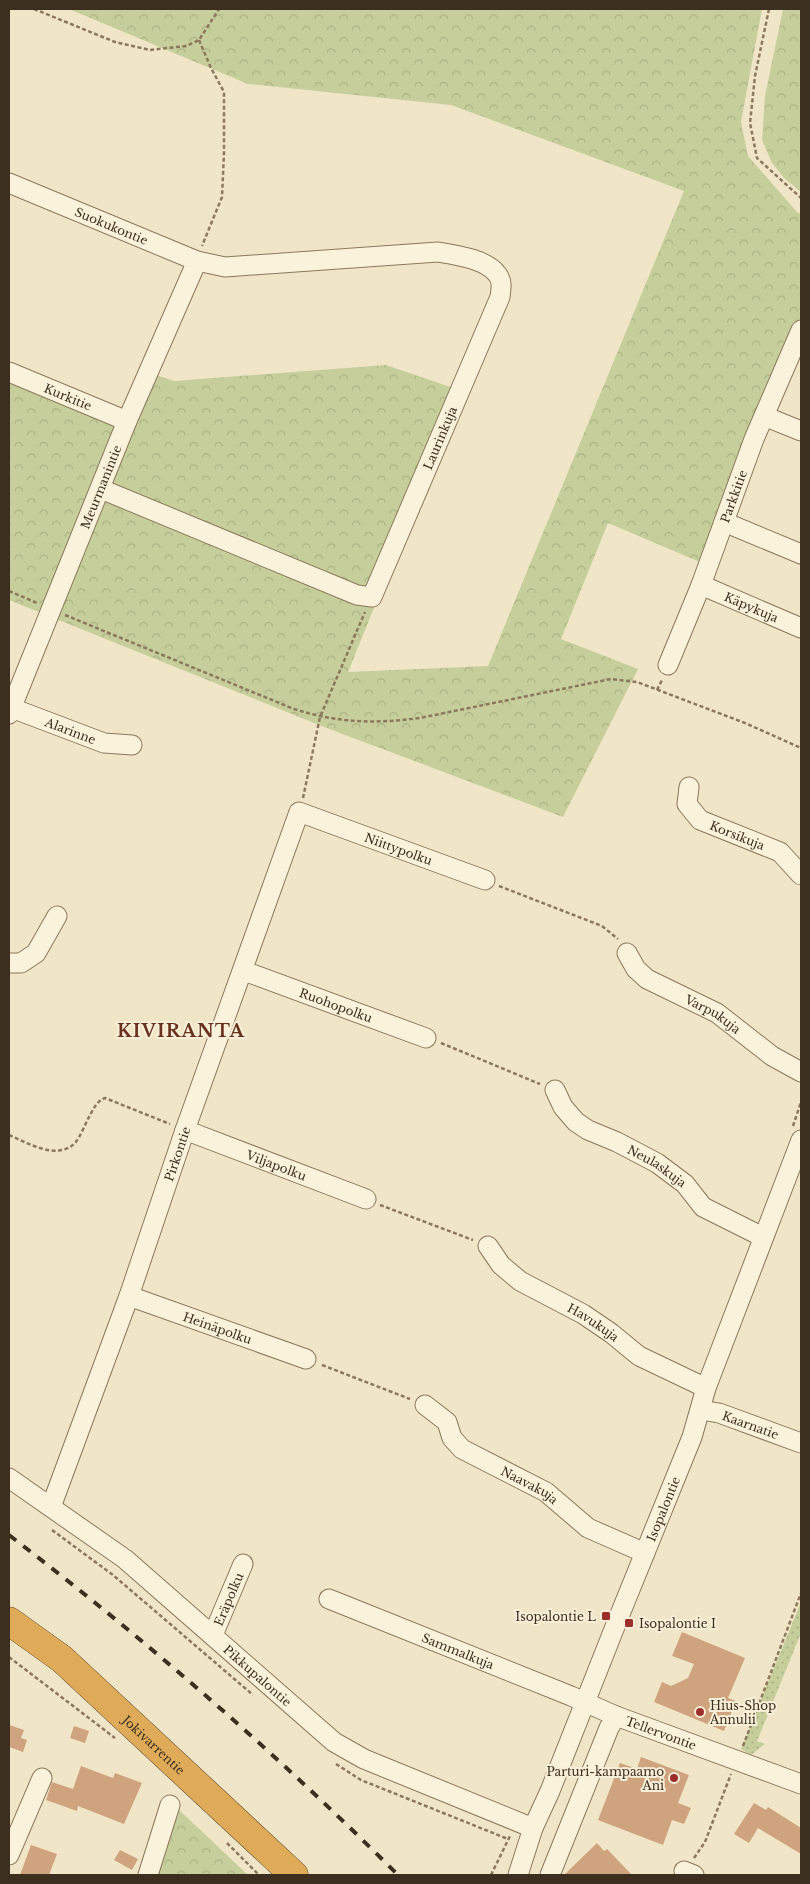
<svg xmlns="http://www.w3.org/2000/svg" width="810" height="1884" viewBox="0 0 810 1884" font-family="'Libre Baskerville',serif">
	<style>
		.forest { fill: url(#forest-crowns) }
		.park { fill: url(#park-dots) }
		.building { fill: #cfa37d }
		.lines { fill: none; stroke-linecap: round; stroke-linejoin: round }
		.minor-casing { stroke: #8c785c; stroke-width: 21 }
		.highway-casing { stroke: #5a4630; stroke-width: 29 }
		.path { stroke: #8c785c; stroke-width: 2.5; stroke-dasharray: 4 2.5; stroke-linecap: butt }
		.minor { stroke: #faf2db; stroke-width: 19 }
		.highway { stroke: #dfab58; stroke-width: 28 }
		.rail { stroke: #3c2f20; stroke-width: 4; stroke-dasharray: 9 9; stroke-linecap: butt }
		.poi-dot { fill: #9d2f2a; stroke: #f7efd7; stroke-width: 2 }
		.labels { text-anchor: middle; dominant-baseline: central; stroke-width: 4; stroke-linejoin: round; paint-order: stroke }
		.street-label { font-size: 12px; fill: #3c2f20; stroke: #f7efd7 }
		.poi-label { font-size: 12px; fill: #3c2f20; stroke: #f7efd7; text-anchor: end }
		.district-label { font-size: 18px; font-weight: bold; letter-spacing: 1px; fill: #6a321e; stroke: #f7efd7 }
	</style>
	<defs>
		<pattern id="forest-crowns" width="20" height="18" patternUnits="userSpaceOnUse" patternTransform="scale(1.25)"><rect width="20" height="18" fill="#c6cf9b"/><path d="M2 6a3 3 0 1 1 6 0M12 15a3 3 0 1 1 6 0" fill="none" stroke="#abb285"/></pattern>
		<pattern id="park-dots" width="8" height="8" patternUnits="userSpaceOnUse" patternTransform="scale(1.25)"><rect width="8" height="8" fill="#c6cf9b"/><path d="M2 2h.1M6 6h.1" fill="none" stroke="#abb285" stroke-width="1.8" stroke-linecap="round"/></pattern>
	</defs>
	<rect width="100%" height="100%" fill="#f0e6c7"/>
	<path class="forest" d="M69 9H762L741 122 748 156 797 212 801 214V345L787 377 714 568 608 523 561 639 638 669 563 817 324 727 9 600V368L122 415 141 370 174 381 386 365 462 391 348 672 488 666 684 191 451 105 248 84Z
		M783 9H801V192L785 179 772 163 762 140 765 96Z
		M176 1807 248 1875H151Z"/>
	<path class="park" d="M801 1602V1633L757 1741 765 1744 751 1755 741 1749Z"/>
	<path class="building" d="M682 1632 745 1658 728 1698 736 1701 724 1731 654 1702 662 1682 671 1686 688 1678 694 1664 672 1656Z
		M9 1725 24 1730 21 1738 27 1740 23 1752 9 1747Z
		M74 1726 89 1731 85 1743 70 1738Z
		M641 1757 689 1775 678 1803 691 1808 684 1824 672 1820 663 1845 598 1820 620 1763 637 1769Z
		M81 1766 113 1778 115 1773 142 1783 124 1824 78 1806 77 1811 46 1800 52 1782 73 1789Z
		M754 1803 766 1810 768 1807 801 1828V1854L758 1828 749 1843 734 1834Z
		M597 1843 604 1851 607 1849 632 1875H564Z
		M31 1845 57 1854 49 1875H20Z
		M120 1850 138 1859 132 1870 114 1860Z"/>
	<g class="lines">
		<g class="minor-casing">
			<g id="minor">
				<path id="s1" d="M9 183 197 261 225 267 438 252C456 255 486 259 497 274 503 281 501 289 500 297L372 597 357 595 101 489"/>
				<path id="s2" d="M9 372 127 421"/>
				<path d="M764 416 801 431"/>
				<path d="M724 522 801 554"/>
				<path id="s3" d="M701 585 801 628"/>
				<path id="s4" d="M668 665 701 585 754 439 801 330"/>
				<path id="s5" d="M9 707 104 743 132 745"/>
				<path id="s6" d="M9 714 127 421 197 261"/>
				<path id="s7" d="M689 787 687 804 700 820 780 852 801 875"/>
				<path id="s8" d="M627 953 636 969 647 979 717 1013 772 1056 801 1072"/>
				<path d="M9 963H21L36 953 57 916"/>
				<path id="s9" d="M244 971 426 1038"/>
				<path id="s10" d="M555 1090 563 1107 576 1122 588 1130 617 1142 657 1163 685 1184 703 1207 763 1237"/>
				<path id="s11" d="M185 1130 366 1199"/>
				<path id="s12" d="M488 1246 501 1265 520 1281 583 1314 611 1333 639 1356 706 1388"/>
				<path id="s13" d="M129 1296 306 1359"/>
				<path id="s14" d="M425 1405 447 1422 452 1438 462 1449 546 1492 588 1528 645 1553"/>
				<path id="s15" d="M701 1410 719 1413 801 1443"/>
				<path id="s16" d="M9 1478 125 1559 334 1742 364 1759 533 1828"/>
				<path id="s17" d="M51 1507 129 1296 185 1130 299 812 485 880"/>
				<path id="s18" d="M329 1599 571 1696 616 1716 801 1784"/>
				<path id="s19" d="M213 1635 243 1564"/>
				<path d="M9 1855 42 1778"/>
				<path d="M684 1871 694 1875"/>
				<path d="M148 1875 170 1805"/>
				<path id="s20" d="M518 1875 533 1828 550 1791 616 1624 692 1437 706 1388 801 1140"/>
				<path d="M550 1875 609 1728 616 1716"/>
			</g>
		</g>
		<g class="highway-casing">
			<g id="highway">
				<path id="s21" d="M9 1621 62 1659 294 1875"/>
			</g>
		</g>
		<path class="path" d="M34 9 115 42 150 50 186 46 199 40 219 9
			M769 9 755 76 750 123 757 158 801 198
			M199 40 211 68 224 92V153L222 197 202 246
			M9 591 37 603
			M65 615 294 709C339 723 374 724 420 718L611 679 637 682 745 723 801 748
			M657 690 662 680
			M303 798 320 717 365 612
			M499 886 602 926 618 939
			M441 1043 540 1084
			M793 1126 801 1102
			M9 1135C28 1143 57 1161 75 1143 81 1136 85 1124 90 1115 94 1108 97 1101 105 1098L170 1124
			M380 1205 473 1240
			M322 1365 410 1399
			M52 1530 113 1575 253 1695
			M9 1657 115 1738
			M743 1746 801 1593
			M336 1764 361 1780 508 1839
			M227 1843 259 1875
			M694 1858 705 1842 731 1774
			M491 1875 510 1836"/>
		<use href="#minor" class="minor"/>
		<use href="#highway" class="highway"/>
		<path class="rail" d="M9 1535C146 1640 276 1753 398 1875"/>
	</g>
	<g class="poi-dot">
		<rect x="601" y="1611" width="10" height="10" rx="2.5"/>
		<rect x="624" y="1618" width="10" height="10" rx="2.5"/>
		<circle cx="700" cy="1712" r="5"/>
		<circle cx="674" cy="1778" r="5"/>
	</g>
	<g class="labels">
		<g class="street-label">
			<text stroke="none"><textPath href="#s1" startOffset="111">Suokukontie</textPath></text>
			<text stroke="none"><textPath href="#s2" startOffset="64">Kurkitie</textPath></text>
			<text transform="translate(440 438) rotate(-67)">Laurinkuja</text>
			<text stroke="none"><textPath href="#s6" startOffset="245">Meurmanintie</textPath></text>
			<text stroke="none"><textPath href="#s4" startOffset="181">Parkkitie</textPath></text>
			<text stroke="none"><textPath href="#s3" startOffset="55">Käpykuja</textPath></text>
			<text stroke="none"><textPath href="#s5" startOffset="66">Alarinne</textPath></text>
			<text stroke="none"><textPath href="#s7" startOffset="78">Korsikuja</textPath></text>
			<text stroke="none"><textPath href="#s17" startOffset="844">Niittypolku</textPath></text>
			<text stroke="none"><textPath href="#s9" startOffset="98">Ruohopolku</textPath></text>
			<text stroke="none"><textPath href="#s8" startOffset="108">Varpukuja</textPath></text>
			<text stroke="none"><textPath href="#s17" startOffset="375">Pirkontie</textPath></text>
			<text stroke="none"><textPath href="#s11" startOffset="98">Viljapolku</textPath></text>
			<text stroke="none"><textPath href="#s10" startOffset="131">Neulaskuja</textPath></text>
			<text stroke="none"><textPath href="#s12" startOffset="132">Havukuja</textPath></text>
			<text stroke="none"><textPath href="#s13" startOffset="94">Heinäpolku</textPath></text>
			<text stroke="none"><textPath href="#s15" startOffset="52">Kaarnatie</textPath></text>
			<text stroke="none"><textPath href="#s14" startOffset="136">Naavakuja</textPath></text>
			<text stroke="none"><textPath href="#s20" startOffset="394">Isopalontie</textPath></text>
			<text stroke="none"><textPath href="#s19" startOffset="39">Eräpolku</textPath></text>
			<text stroke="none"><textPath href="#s18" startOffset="139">Sammalkuja</textPath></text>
			<text stroke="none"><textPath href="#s16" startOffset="318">Pikkupalontie</textPath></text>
			<text stroke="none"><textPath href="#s18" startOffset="358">Tellervontie</textPath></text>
			<text stroke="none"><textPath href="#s21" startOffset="191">Jokivarrentie</textPath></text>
		</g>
		<g class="poi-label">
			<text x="596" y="1616">Isopalontie L</text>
			<text x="639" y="1623" text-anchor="start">Isopalontie I</text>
			<text x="710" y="1705" text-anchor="start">Hius-Shop<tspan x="710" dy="14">Annulii</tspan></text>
			<text x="664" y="1771">Parturi-kampaamo<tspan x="664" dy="14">Ani</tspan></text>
		</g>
		<g class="district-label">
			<text x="181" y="1031">KIVIRANTA</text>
		</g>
	</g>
	<rect width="810" height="1884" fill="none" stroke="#3c2f20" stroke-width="20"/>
</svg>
